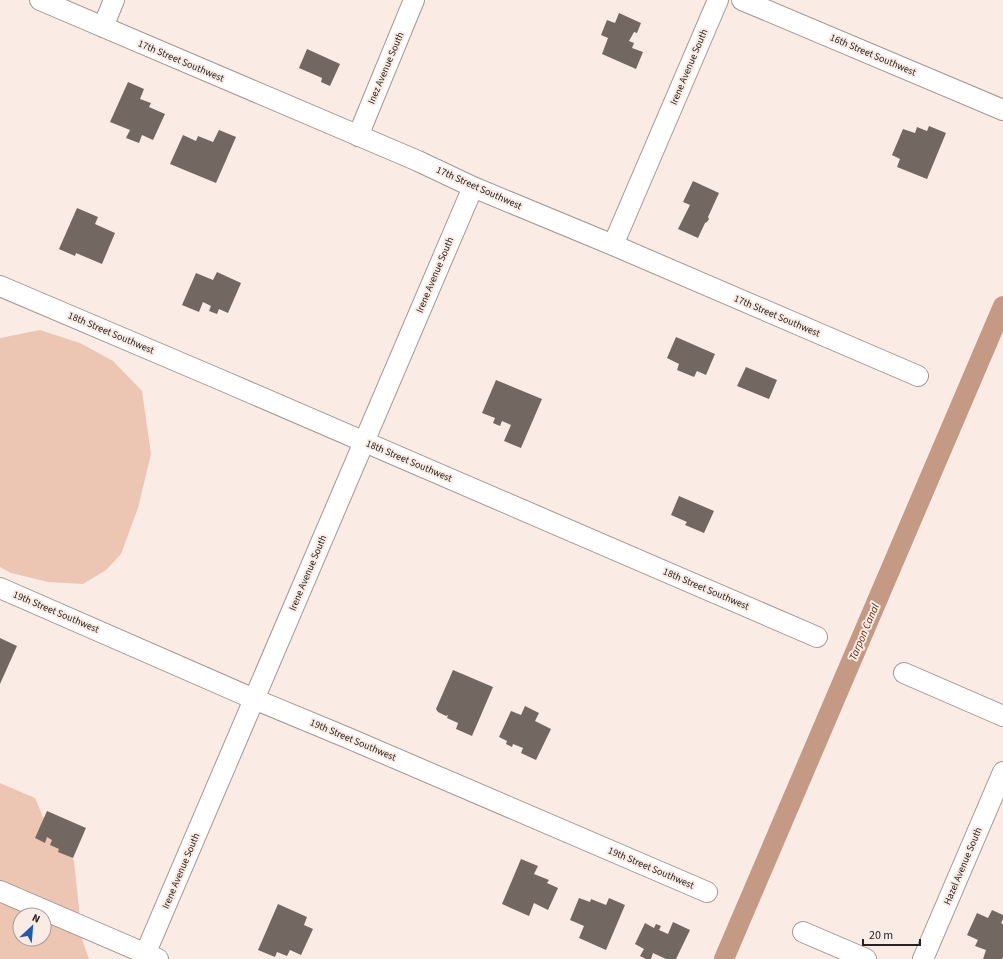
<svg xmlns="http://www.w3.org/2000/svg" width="1003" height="959" viewBox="0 0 1003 959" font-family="'Source Sans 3',sans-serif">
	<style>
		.green { fill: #edc6b3; fill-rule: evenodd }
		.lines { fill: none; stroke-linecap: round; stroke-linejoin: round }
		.canal { stroke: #c49a85; stroke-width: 20 }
		.building { fill: #736761 }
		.minor-casing { stroke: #a49791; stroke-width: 22 }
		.minor { stroke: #fff; stroke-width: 20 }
		.labels { text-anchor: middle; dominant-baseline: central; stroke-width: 4; stroke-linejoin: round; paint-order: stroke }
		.street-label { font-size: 10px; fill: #282320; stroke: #faece5 }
		.water-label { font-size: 11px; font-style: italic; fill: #5c2605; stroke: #faece5 }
	</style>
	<rect width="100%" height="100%" fill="#faece5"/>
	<path class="green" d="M40 330 80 343 113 361 142 391 151 454 138 508 121 554 106 570 83 584 48 582 11 573 0 567V338Z
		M0 783 35 798 43 817 62 838 74 861 79 908 80 933 89 959H0ZM20 915H44V939H20Z"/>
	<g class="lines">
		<path class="canal" d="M724 959 1003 306"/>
	</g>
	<path class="building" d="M619 13 641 23 637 33 634 32 629 41 634 43 632 48 643 52 636 69 602 54 608 38 601 35 607 20 615 23Z
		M307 49 340 64 330 86 321 82 322 78 299 68Z
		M128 82 144 89 140 99 151 103 149 107 165 114 153 140 142 135 139 143 126 138 130 130 110 122Z
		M929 126 946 133 927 179 897 167 900 159 892 155 903 129 915 133 917 127 927 131Z
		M219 130 236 137 216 183 170 164 183 135 196 141 198 136 213 142Z
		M693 181 719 193 708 217 709 219 707 222 705 223 698 238 678 229 690 205 683 202Z
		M77 208 98 217 95 224 115 233 102 264 76 253 75 256 59 249Z
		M217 272 241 283 228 313 219 309 217 314 209 311 211 306 203 302 199 312 182 305 196 273 213 280Z
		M676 337 715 354 706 375 697 371 694 377 677 370 679 364 667 358Z
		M746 367 777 380 769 399 737 386Z
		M496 380 542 399 521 448 504 441 511 425 502 421 500 426 493 423 495 418 482 413Z
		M679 496 714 511 704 533 685 525 687 522 671 515Z
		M0 638 17 646 0 684Z
		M453 670 493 687 472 736 456 729 458 723 447 718 448 715 446 716 438 712 436 709Z
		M525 706 539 713 535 721 551 729 536 760 521 753 523 748 513 744 512 747 506 744 507 741 499 737 511 711 521 715Z
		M47 811 86 828 73 858 58 852 59 849 50 845 52 840 47 837 45 843 35 838Z
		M521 859 538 866 534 874 549 880 547 883 558 888 548 910 534 903 529 916 502 904Z
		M579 898 590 902 591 899 606 905 609 898 625 905 606 950 579 938 584 926 570 920Z
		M278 904 307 917 304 925 313 929 301 955 290 950 287 956 277 952 275 957 258 950Z
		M992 910 1003 915V919L1001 923 1003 924V957L1002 959H983L986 950 975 946 978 940 967 935 977 913 988 918Z
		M673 922 690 930 676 959H666L653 953 651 959H646L640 956 644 949 635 944 645 923 654 928 656 924 661 926 659 930 668 934Z"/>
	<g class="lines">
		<g class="minor-casing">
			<path id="minor" d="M40 0 418 161 473 187 613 245 918 376
				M742 0 1003 110
				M103 27 114 0
				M358 136 414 0
				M613 245 718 0
				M0 286 167 357 228 383 817 637
				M0 588 254 699 348 738 707 892
				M904 673 1003 716
				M0 891 158 959
				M803 932 866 959
				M143 959 473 187
				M923 959 1003 772"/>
		</g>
		<use href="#minor" class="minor"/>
	</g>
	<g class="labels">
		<g class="street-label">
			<text transform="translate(873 55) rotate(23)">16th Street Southwest</text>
			<text transform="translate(181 61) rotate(23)">17th Street Southwest</text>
			<text transform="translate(689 67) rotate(-67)">Irene Avenue South</text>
			<text transform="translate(386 68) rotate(-67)">Inez Avenue South</text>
			<text transform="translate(479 188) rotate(24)">17th Street Southwest</text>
			<text transform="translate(435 275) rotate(-67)">Irene Avenue South</text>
			<text transform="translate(777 316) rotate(23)">17th Street Southwest</text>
			<text transform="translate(111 333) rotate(23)">18th Street Southwest</text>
			<text transform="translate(409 461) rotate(23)">18th Street Southwest</text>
			<text transform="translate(308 573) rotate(-67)">Irene Avenue South</text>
			<text transform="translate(706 589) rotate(23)">18th Street Southwest</text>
			<text transform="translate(56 612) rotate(23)">19th Street Southwest</text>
			<text transform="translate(353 740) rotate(23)">19th Street Southwest</text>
			<text transform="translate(963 866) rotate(-67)">Hazel Avenue South</text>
			<text transform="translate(651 868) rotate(23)">19th Street Southwest</text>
			<text transform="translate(181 871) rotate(-67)">Irene Avenue South</text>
		</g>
		<g class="water-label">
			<text transform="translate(864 632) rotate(-67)">Tarpon Canal</text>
		</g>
	</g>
	<g transform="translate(32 927) rotate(26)"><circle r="19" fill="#faece5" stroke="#a69c96"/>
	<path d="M0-3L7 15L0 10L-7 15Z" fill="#1e5cad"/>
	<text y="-6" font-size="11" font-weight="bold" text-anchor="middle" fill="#282320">N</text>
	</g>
	<path d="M863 939v6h57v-6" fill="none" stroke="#282320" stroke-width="2"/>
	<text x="869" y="939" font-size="12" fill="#282320" stroke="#faece5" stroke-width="3" paint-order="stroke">20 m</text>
</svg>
